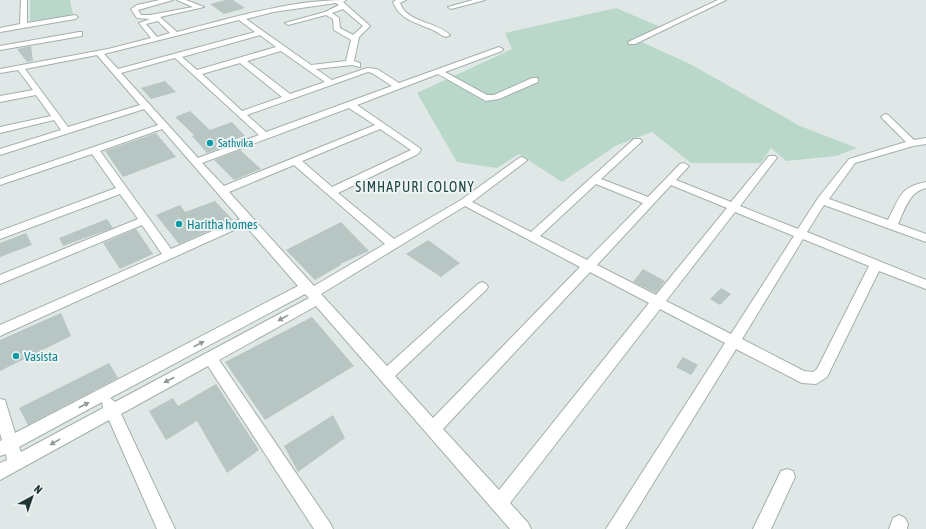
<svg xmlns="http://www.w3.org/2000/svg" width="926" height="529" viewBox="0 0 926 529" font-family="'Asap Condensed',sans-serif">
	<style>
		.green { fill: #b9d8c9 }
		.building { fill: #b7c5c3 }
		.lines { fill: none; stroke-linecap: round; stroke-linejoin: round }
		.minor-casing { stroke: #a3afae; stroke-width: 2 }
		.minor { fill: #fff; fill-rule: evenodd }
		.oneway { fill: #909a9a }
		.culture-dot { fill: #0f9aa8; stroke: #eef5f4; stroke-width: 1.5 }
		.labels { text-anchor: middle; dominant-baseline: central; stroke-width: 4; stroke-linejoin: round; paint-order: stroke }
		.far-culture-label { font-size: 11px; fill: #0d838f; stroke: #eef5f4; text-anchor: start }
		.culture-label { font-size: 13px; fill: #0d838f; stroke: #eef5f4; text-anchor: start }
		.neighbourhood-label { font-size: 14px; letter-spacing: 1px; fill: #204646; stroke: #eef5f4 }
	</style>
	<rect width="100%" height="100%" fill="#dfe8e6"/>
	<path class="green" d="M30 0H70L73 15 30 22Z
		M616 8 663 28 633 38 690 64 800 126 857 148 836 156 786 161 771 148 761 163H691L652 132 617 145 562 182 519 154 497 168 457 162 417 93 512 49 505 33Z"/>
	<path class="building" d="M225 0H233L245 8 224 14 210 4Z
		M31 46 33 61 27 62 17 49Z
		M165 81 176 92 151 99 141 88Z
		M190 111 210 130 232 122 245 136 230 141 233 143 207 153 192 136 194 135 175 117Z
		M156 133 176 157 123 177 105 151Z
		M240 150 261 169 234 180 214 160Z
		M215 201 233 220 179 244 156 215 180 205 185 212Z
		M107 219 113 228 63 246 59 238Z
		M341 222 369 251 340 264 341 265 315 280 286 250Z
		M136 229 153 254 120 269 103 243Z
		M26 233 32 245 0 257V243Z
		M428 240 460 263 441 277 406 254Z
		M643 269 665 281 656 293 633 282Z
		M721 288 731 294 720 305 710 299Z
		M61 313 71 336 0 371V340Z
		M312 317 354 366 265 420 225 362Z
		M683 357 698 365 691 375 676 367Z
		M109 363 118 378 28 425 19 408Z
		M216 384 259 450 227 473 197 421 166 440 149 411 173 398 178 406Z
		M333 415 345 438 298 472 284 446Z"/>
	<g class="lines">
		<g class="minor-casing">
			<path id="minor" d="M21 0H27V23L75 15 78 17 75 19 0 32V28L20 24Z
				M160 0H173L138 10 141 15H150L193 7 177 0H186L204 7 160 17 177 32C232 18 289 0 346 0L343 2 370 26 359 37 354 61 360 63V67L352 65 316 69 332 80 367 68 377 69 399 83 499 47 503 49 502 51 445 72 487 95H494L532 78H538V82L499 99 486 101 438 74 357 105 421 149 419 153 416 155 338 193 394 239 461 200 519 158 522 157 527 160 525 162 472 202 531 232 634 139H640L642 141 640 143 601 179 648 197 680 164 684 163 689 166 676 180 731 202 769 156H775L777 158 775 160 740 206 798 229 818 198 849 159 906 142 881 117 885 114 888 115 914 140 926 138V144L913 146 855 163 829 199 888 220C900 198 899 187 926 182V188C909 192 905 209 898 224L926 234V242L824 205 807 232 926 280V289L879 271 827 377 816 384 802 383 736 349 625 529H606L725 343 660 309 510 503 528 523 531 529H510L316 306 219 360 330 523 333 529H314L208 366 121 414 175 529H157L109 420 0 480V463L7 460 6 454 0 456V441L2 440 0 433V399L5 400 15 433 298 286 245 225 0 336V325L162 254 142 225 0 284V275L138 219 120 194 0 239V231L116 188 92 154 0 185V179L158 125 144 109 0 155V149L61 130 54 120 0 133V127L51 116 36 95 0 102V96L33 90 18 70 0 73V69L108 49 151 38 139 23 150 19 137 18 131 9 137 5ZM336 3 339 5 325 12 285 23 288 25 326 15 333 19 334 30 351 40 346 61 311 65 246 19 273 12ZM343 9 363 26 353 35 340 28 339 18 332 13ZM239 20 255 32 118 69 104 54ZM158 21 170 33 157 37 146 24ZM260 35 276 47 197 70 182 57ZM281 51 325 82 290 94 247 61ZM97 55 140 105 68 127 25 69ZM175 58 259 135 198 158 121 73ZM240 63 282 97 242 111 202 74ZM368 72 372 73 392 86 266 132 247 115ZM349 108 375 125 224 186 202 163ZM162 129 240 219 171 249 100 151ZM380 129 411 150 332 187 302 161ZM294 165 385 244 314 286 229 192ZM596 184 643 203 587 260 540 236ZM671 185 727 208 656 295 597 265ZM465 206 580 267 433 418 395 376 486 290 488 287 486 284 482 282 478 284 387 366 321 294ZM735 212 794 236 731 334 666 301ZM803 239 869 266 817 369 813 372 804 371 742 339ZM590 272 649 303 499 490 443 429ZM305 294 309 298 115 402 110 398ZM102 402 103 408 21 452 19 447Z
				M396 0H406L400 3C407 23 436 21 450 35L446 37C442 36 439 33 435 31 419 23 400 21 393 2Z
				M473 0H485L451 9 448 7Z
				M718 0H726L635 44H629L628 42Z
				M79 32H82V36L0 50V46Z
				M787 469 793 471 795 477 771 529H753L781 471Z
				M899 515 905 518 908 524 907 529H889L893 518Z"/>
		</g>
		<use href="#minor" class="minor"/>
	</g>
	<defs><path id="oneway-solid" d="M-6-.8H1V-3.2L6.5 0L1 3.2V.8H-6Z"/></defs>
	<g class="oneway">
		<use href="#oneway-solid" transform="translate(283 318) rotate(151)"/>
		<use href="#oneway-solid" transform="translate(199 344) rotate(-28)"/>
		<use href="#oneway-solid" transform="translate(169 380) rotate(152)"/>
		<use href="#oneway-solid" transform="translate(84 405) rotate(-28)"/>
		<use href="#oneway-solid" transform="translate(55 442) rotate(151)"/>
	</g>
	<g class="culture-dot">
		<circle cx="210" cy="143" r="4"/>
		<circle cx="179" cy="224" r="4"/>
		<circle cx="16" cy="356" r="4"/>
	</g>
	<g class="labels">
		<g class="far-culture-label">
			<text x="218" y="143">Sathvika</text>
		</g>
		<g class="culture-label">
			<text x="187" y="224">Haritha homes</text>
			<text x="24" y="356">Vasista</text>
		</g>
		<g class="neighbourhood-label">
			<text x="415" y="187">SIMHAPURI COLONY</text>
		</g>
	</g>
	<g transform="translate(32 497) rotate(40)" stroke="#eef5f4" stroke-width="3" paint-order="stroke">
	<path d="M0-3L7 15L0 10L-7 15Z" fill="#223636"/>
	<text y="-6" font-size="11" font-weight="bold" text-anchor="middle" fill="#223636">N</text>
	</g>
</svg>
